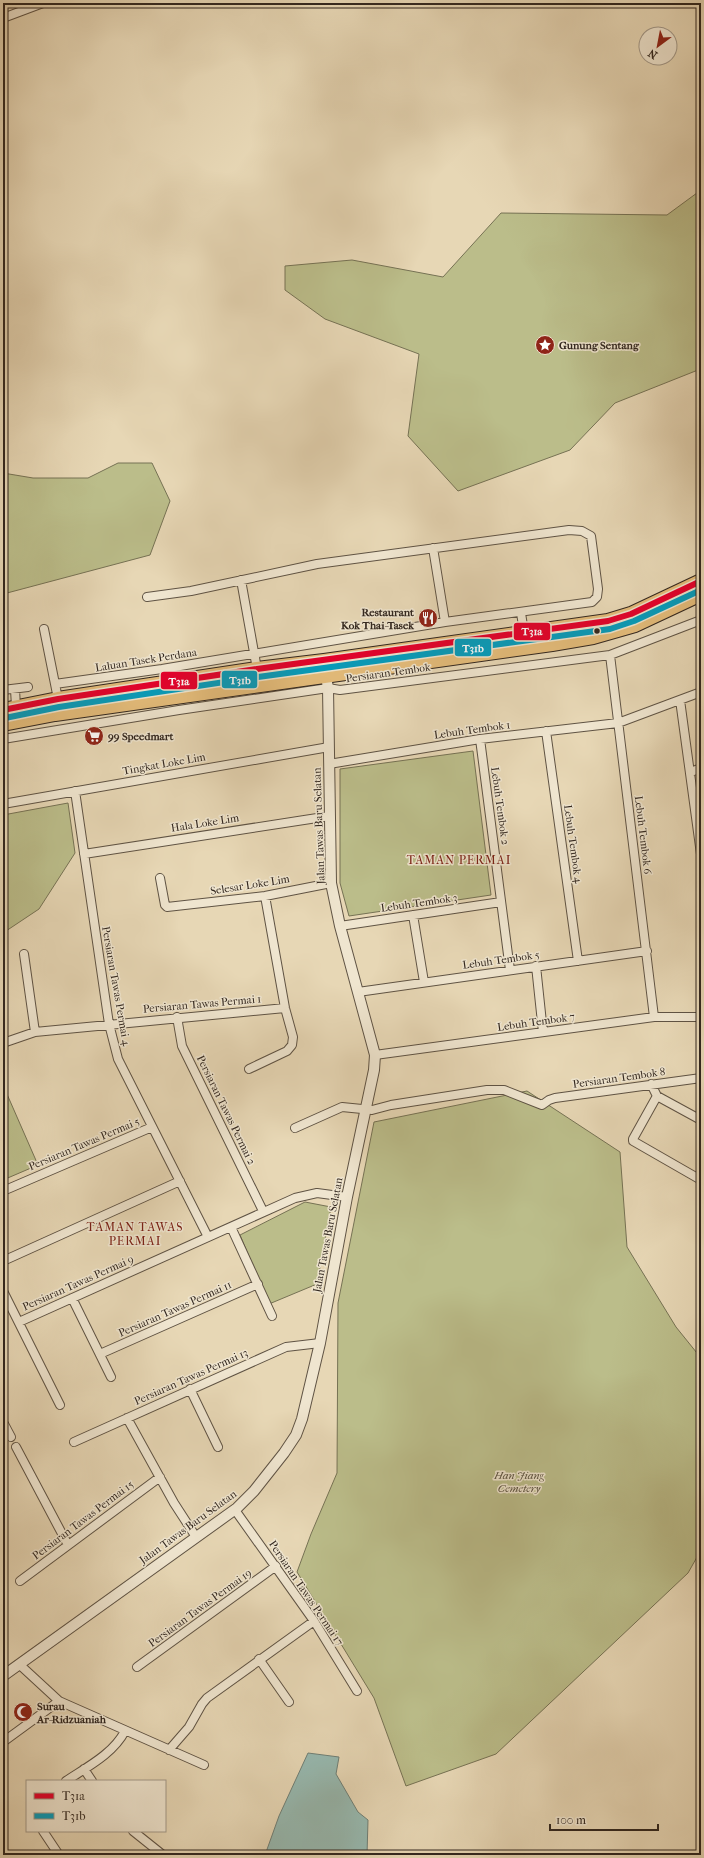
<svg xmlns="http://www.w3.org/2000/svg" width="704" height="1858" viewBox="0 0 704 1858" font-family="'IM FELL French Canon',serif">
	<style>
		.green { fill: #bbbd8a; stroke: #767254 }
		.water { fill: #97b9b0; stroke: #6f7f76 }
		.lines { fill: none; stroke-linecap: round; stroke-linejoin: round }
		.minor-casing { stroke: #5f5344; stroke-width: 10 }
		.tertiary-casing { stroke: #5f5344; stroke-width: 12 }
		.trunk-casing { stroke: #32271f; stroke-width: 16 }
		.minor { stroke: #efe5cf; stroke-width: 8 }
		.tertiary { stroke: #efe5cf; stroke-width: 10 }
		.trunk { stroke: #e4bc7a; stroke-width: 14 }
		.bus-1-casing { stroke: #efe5cf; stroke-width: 9 }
		.bus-2-casing { stroke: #efe5cf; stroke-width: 9 }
		.bus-1 { stroke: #e4002b; stroke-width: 6 }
		.bus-2 { stroke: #059cbc; stroke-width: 6 }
		.bus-dot { fill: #32271f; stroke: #efe5cf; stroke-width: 1.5 }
		.labels { text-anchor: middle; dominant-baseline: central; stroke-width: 3; stroke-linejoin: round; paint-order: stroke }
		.poi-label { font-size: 11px; font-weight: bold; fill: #32271f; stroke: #efe5cf; text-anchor: start }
		.street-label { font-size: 11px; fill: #32271f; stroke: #efe5cf }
		.park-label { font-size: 11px; font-style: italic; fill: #544c3a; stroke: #efe5cf }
		.neighbourhood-label { font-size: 12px; letter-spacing: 1px; fill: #7a1f14; stroke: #efe5cf }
		.line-badge { stroke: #efe5cf; stroke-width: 1.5 }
		.badge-label { font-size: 11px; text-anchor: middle; font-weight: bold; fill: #fff }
	</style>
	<rect width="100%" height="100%" fill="#e7d7b5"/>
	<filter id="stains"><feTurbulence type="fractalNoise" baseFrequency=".005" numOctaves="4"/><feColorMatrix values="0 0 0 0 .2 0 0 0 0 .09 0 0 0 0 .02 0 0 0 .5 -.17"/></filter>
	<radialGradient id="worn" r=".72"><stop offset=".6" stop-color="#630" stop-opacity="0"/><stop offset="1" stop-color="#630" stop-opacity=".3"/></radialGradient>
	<path class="green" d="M701 190V366L698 370 615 403 570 450 458 491 408 436 419 354 325 319 285 290V266L352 260 443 277 501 213 667 215Z
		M118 463H152L170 501 150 555 7 593 3 597V473L33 478H88Z
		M473 751 491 895 349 916 340 883V769Z
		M68 803 75 853 39 909 3 933V815Z
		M3 1085 38 1165 3 1180Z
		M527 1091 620 1152 627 1247 676 1327 701 1358V1550L688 1573 496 1754 406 1786 374 1698 297 1572 311 1534 337 1473 338 1303 374 1122Z
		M305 1202 331 1207 317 1284 269 1304 240 1235Z"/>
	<path class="water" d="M308 1753 339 1757 336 1774 358 1812 368 1820 367 1855H265L279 1816Z"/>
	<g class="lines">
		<g class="minor-casing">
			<path id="minor" d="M3 18 43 3
				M433 548 445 622
				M241 580 257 669
				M521 613 524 632
				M44 629 55 684
				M610 655 654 1017
				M15 689 16 707
				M3 690 28 687
				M58 699 55 684 162 669 445 622 592 602 597 597 598 589 591 536 582 531 569 530 317 564 191 591 147 597
				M680 700 701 854
				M546 731 578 961
				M3 739 179 710 328 688 340 690 610 655 701 620
				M480 739 510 970
				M329 764 480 739 618 723 701 692
				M691 772 701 768
				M75 791 109 1024 118 1059 208 1237
				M3 804 329 747
				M84 854 330 816
				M160 878 165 905 167 907 265 896 331 883
				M413 915 424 982
				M340 926 501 902
				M24 954 35 1032
				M536 966 543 1032
				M358 992 647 951
				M177 1017 182 1046 263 1211
				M3 1043 35 1032 285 1008
				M375 1055 654 1017H701
				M249 1069 287 1051 292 1045 293 1037 285 1008 265 896
				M651 1084 657 1096 701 1120
				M657 1096 633 1139V1141L701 1180
				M295 1128 342 1107 372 1110 391 1105 487 1090H504L542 1105 549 1100 555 1098 701 1078
				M3 1191 152 1127
				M231 1227 272 1316
				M3 1261 180 1181
				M3 1291 60 1405
				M72 1298 111 1377
				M19 1322 295 1198 317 1193 347 1197
				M100 1354 258 1284
				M190 1389 218 1447
				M127 1418 174 1503 196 1537
				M3 1422 11 1437
				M74 1442 286 1347 320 1343
				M16 1447 68 1545
				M235 1510 314 1621 357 1691
				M20 1581 160 1477
				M259 1659 289 1702
				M20 1665 59 1701 204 1765
				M137 1667 276 1566
				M3 1742 59 1701
				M169 1750 189 1727 202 1704 207 1698 314 1621
				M84 1769 92 1781
				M66 1781C87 1767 113 1754 125 1731
				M43 1831 59 1855
				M133 1831 163 1855"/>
		</g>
		<g class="tertiary-casing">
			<path id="tertiary" d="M3 1676 237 1508 254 1491 284 1453 296 1435 302 1419 320 1343 347 1197 374 1070 375 1055 340 926 331 883 328 688 325 670"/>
		</g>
		<g class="trunk-casing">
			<path id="trunk" d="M3 710 58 699 257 669 324 661 608 621 631 614 701 581
				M3 724 55 714 552 644 593 637 635 625 701 594"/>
		</g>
		<use href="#minor" class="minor"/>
		<use href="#tertiary" class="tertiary"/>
		<use href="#trunk" class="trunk"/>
		<g class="bus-1-casing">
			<path id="bus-1" d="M3 710 58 699 257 669 608 621 631 614 701 581"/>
		</g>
		<g class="bus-2-casing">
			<path id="bus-2" d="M5 718 59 707 258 677 610 629 634 621 701 590"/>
		</g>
		<use href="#bus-1" class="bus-1"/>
		<use href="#bus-2" class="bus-2"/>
	</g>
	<defs>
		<g id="sight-disc" transform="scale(1)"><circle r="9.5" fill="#8f2418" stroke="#efe5cf"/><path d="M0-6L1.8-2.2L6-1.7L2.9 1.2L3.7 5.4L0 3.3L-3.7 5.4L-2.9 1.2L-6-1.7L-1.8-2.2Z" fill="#fff"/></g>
		<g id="restaurant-disc" transform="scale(1)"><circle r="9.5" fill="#8f2418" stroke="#efe5cf"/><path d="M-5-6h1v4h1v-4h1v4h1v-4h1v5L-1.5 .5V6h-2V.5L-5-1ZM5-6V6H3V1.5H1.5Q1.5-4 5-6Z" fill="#fff"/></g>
		<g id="supermarket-disc" transform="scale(1)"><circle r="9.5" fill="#8f2418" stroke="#efe5cf"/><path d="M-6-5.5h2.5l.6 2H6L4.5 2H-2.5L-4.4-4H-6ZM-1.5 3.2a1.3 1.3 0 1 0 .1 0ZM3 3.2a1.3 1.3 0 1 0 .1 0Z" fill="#fff"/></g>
		<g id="mosque-disc" transform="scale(1)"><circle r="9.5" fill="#8f2418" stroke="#efe5cf"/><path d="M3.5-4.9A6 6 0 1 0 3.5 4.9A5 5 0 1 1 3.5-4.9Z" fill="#fff"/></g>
	</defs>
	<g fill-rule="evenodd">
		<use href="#sight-disc" x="545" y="345"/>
		<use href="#restaurant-disc" x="428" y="618"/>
		<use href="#supermarket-disc" x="94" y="736"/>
		<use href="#mosque-disc" x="23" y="1712"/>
	</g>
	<circle class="bus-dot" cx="597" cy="631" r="3.5"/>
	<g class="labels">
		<g class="poi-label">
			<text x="559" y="345">Gunung Sentang</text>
			<text x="414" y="612" text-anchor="end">Restaurant<tspan x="414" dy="13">Kok Thai-Tasek</tspan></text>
			<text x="108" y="736">99 Speedmart</text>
			<text x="37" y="1706">Surau<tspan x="37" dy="13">Ar-Ridzuaniah</tspan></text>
		</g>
		<g class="street-label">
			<text transform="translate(146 660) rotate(-9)">Laluan Tasek Perdana</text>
			<text transform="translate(388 673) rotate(-8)">Persiaran Tembok</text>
			<text transform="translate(472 730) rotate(-8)">Lebuh Tembok 1</text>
			<text transform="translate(164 764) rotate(-10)">Tingkat Loke Lim</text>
			<text transform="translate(500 806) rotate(82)">Lebuh Tembok 2</text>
			<text transform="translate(205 823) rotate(-9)">Hala Loke Lim</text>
			<text transform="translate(319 826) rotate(-92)">Jalan Tawas Baru Selatan</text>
			<text transform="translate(643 835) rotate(83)">Lebuh Tembok 6</text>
			<text transform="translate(573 844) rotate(82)">Lebuh Tembok 4</text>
			<text transform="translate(250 885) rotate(-9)">Selesar Loke Lim</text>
			<text transform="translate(419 903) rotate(-8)">Lebuh Tembok 3</text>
			<text transform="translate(501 960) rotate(-8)">Lebuh Tembok 5</text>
			<text transform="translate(116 986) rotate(80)">Persiaran Tawas Permai 4</text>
			<text transform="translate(202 1004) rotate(-5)">Persiaran Tawas Permai 1</text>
			<text transform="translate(536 1022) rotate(-8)">Lebuh Tembok 7</text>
			<text transform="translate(619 1078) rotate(-8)">Persiaran Tembok 8</text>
			<text transform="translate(226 1110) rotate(64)">Persiaran Tawas Permai 2</text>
			<text transform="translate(84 1144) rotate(-23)">Persiaran Tawas Permai 5</text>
			<text transform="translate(328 1235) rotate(-79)">Jalan Tawas Baru Selatan</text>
			<text transform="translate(78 1283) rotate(-24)">Persiaran Tawas Permai 9</text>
			<text transform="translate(175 1309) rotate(-24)">Persiaran Tawas Permai 11</text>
			<text transform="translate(191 1377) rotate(-24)">Persiaran Tawas Permai 13</text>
			<text transform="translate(83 1520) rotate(-37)">Persiaran Tawas Permai 15</text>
			<text transform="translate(188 1527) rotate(-36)">Jalan Tawas Baru Selatan</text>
			<text transform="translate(306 1593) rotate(56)">Persiaran Tawas Permai 17</text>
			<text transform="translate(200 1608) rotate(-36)">Persiaran Tawas Permai 19</text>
		</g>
		<g class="park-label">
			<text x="519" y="1475">Han Jiang<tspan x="519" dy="13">Cemetery</tspan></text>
		</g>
		<g class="neighbourhood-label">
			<text x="459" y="860">TAMAN PERMAI</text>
			<text x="135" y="1227">TAMAN TAWAS<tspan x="135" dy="14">PERMAI</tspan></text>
		</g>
	</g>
	<g class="line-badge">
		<rect x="513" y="622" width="38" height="19" rx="4" fill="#e4002b"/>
		<rect x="454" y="638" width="38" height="19" rx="4" fill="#059cbc"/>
		<rect x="221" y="670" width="37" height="19" rx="4" fill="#059cbc"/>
		<rect x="160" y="671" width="38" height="19" rx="4" fill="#e4002b"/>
	</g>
	<g class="badge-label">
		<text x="532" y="635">T31a</text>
		<text x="473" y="652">T31b</text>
		<text x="240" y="684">T31b</text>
		<text x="179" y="685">T31a</text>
	</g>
	<rect width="704" height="1858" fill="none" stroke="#e7d7b5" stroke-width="16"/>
	<rect x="4" y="4" width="696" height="1850" fill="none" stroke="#32271f" stroke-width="2"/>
	<rect x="8" y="8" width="688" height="1842" fill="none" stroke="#32271f"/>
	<rect x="26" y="1780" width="140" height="52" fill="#efe5cf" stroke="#a39989"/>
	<rect x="34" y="1793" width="20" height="6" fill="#e4002b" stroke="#a39989"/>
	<text x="62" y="1800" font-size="12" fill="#32271f">T31a</text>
	<rect x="34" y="1813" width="20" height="6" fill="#059cbc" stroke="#a39989"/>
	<text x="62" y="1820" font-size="12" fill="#32271f">T31b</text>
	<g transform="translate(658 46) rotate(212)"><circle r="19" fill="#efe5cf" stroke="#a39989"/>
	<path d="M0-3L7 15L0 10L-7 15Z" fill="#8f2418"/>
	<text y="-6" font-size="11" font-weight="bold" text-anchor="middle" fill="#32271f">N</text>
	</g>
	<path d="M550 1824v6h108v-6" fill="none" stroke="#32271f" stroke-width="2"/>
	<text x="556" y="1824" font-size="12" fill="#32271f" stroke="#efe5cf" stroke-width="3" paint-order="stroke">100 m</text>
	<rect width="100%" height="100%" filter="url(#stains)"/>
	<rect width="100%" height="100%" fill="url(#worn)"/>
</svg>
